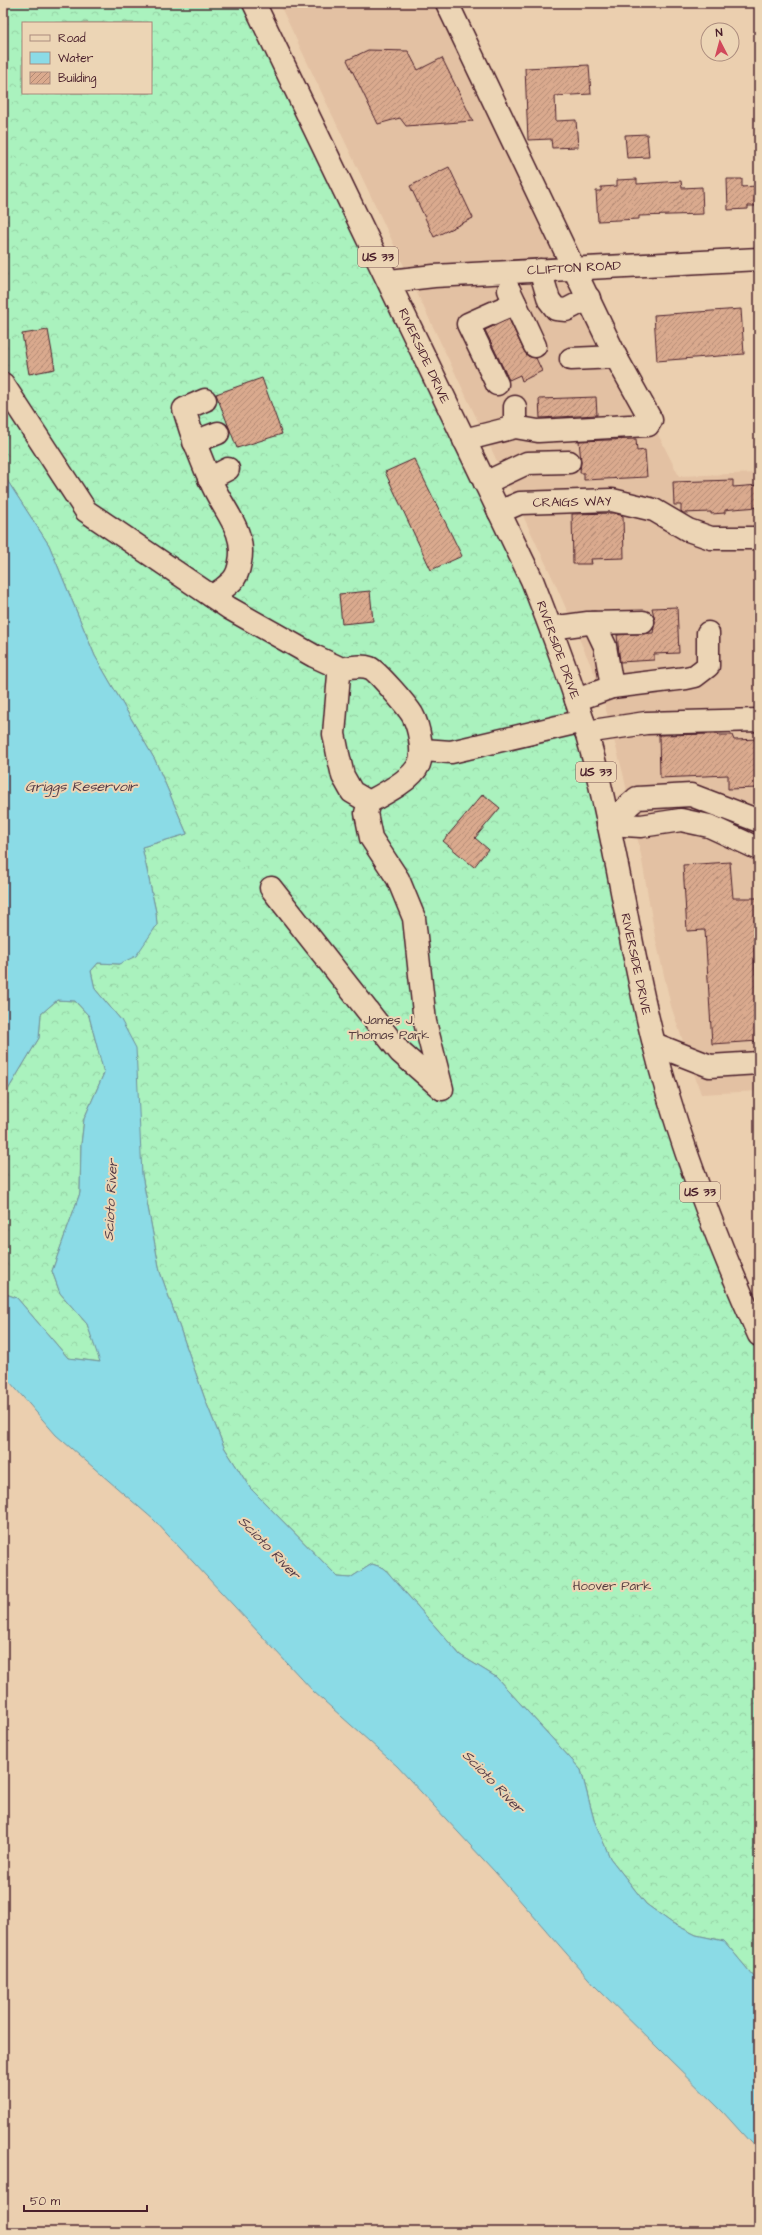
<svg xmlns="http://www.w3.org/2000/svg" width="762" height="2235" viewBox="0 0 762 2235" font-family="'Architects Daughter',sans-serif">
<defs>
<pattern id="forest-crowns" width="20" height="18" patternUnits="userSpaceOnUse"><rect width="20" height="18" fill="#aaf2be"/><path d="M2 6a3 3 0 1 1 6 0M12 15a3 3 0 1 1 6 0" fill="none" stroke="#94cfa3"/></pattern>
<pattern id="building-hatch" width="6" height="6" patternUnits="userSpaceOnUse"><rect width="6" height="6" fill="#daaa8e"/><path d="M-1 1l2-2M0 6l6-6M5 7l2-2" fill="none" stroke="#b38a74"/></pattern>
</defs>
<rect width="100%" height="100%" fill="#ebcfaf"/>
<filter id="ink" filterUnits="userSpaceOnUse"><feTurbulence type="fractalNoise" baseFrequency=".025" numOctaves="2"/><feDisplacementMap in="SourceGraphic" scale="8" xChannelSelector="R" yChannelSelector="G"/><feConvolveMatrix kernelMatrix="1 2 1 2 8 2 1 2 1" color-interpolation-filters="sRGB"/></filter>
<g filter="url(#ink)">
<path fill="#e3c1a3" d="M 279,3 L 447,3 L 574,268 L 679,476 L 759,473 L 759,1091 L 701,1094 L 671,1006 L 655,936 L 641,855 L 623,773 L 599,684 L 554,581 Z"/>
<g fill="url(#forest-crowns)" stroke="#7a8874" fill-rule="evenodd">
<path d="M 3,3 L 254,3 L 551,628 L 654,1044 L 759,1335 L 759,1983 L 724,1941 L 696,1935 L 672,1923 L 646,1904 L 610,1858 L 594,1820 L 581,1770 L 496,1677 L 460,1655 L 384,1568 L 372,1564 L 350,1578 L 338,1577 L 250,1488 L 224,1447 L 206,1402 L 160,1272 L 142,1175 L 121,1020 L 95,989 L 91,971 L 98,963 L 119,964 L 157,926 L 156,912 L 142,847 L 187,834 L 155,760 L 95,656 L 49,545 L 3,474 ZM 23,23 L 151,23 L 151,93 L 23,93 Z"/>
<path d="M 57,1000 L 75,1001 L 89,1016 L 104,1073 L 84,1119 L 81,1145 L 80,1193 L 52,1271 L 60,1293 L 87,1324 L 101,1362 L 68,1358 L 17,1298 L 3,1293 L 3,1098 L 39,1038 L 41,1014 Z"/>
</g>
<path fill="#8bdbe6" stroke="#71909b" d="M 3,474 L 49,545 L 95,656 L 155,760 L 187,834 L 142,847 L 156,912 L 157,925 L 136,956 L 119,964 L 98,963 L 91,971 L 95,989 L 121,1020 L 136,1048 L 142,1175 L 160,1272 L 206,1402 L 224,1447 L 250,1488 L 338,1577 L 350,1578 L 372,1564 L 384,1568 L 460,1655 L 496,1677 L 581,1770 L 594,1820 L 610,1858 L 646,1904 L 672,1923 L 696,1935 L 724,1941 L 759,1983 L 759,2152 L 723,2112 L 595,1986 L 495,1872 L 397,1766 L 314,1692 L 154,1520 L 56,1435 L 3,1374 L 3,1293 L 17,1298 L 68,1358 L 100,1362 L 87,1324 L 60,1293 L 52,1271 L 80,1193 L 81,1145 L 84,1119 L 104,1073 L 89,1016 L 75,1001 L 57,1000 L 41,1014 L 39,1038 L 3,1098 Z"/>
<g fill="url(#building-hatch)" stroke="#4a1f2b">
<path d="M 368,50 L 408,51 L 418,70 L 442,58 L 473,121 L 406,126 L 400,118 L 378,124 L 347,60 Z"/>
<path d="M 589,65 L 591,94 L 555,96 L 556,121 L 576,120 L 578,147 L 552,148 L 551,139 L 528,140 L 525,68 Z"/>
<path d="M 647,134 L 649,157 L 627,158 L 625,135 Z"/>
<path d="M 449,167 L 473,218 L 434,237 L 410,186 Z"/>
<path d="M 637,179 L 637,184 L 681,181 L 682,188 L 702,187 L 703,214 L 639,216 L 639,219 L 598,221 L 596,191 L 601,191 L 601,187 L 617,186 L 617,180 Z"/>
<path d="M 727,179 L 742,179 L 742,187 L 756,186 L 757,206 L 748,206 L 748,209 L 728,210 Z"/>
<path d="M 741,309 L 744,354 L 657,361 L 654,315 Z"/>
<path d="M 509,319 L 524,351 L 528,356 L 536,358 L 542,371 L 522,381 L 520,375 L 509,380 L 485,330 Z"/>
<path d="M 48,330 L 55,369 L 29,374 L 22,334 Z"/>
<path d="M 262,378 L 282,434 L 237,448 L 216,394 Z"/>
<path d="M 596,397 L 597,415 L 540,418 L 539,399 Z"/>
<path d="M 636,439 L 637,451 L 645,450 L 647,477 L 584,480 L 584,473 L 580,473 L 581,461 L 579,441 Z"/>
<path d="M 414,459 L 462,556 L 431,570 L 385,472 Z"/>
<path d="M 733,480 L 733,487 L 759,485 L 759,507 L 733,509 L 725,510 L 725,513 L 711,514 L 711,512 L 683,513 L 681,511 L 681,505 L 674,505 L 673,482 Z"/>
<path d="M 614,513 L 623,516 L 624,558 L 591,559 L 592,564 L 573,564 L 572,514 Z"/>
<path d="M 370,591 L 373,621 L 342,624 L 339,594 Z"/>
<path d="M 677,607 L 679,653 L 654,654 L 654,660 L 620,662 L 617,635 L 653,633 L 655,621 L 652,608 Z"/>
<path d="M 718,734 L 719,735 L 732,735 L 734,740 L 759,739 L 759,788 L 728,789 L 728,775 L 660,778 L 659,735 Z"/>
<path d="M 483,794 L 500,808 L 475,838 L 488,849 L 474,867 L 443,841 Z"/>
<path d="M 730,862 L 733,898 L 759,898 L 759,947 L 754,947 L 759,1041 L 712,1044 L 705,930 L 687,931 L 683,865 Z"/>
</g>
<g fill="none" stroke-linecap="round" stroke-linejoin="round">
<defs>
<g id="minor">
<path d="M 447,3 L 616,357 L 651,420 L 648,425 L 538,431 L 515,427 L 464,440"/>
<path d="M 540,270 L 549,300 L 556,309 L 566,310 L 589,298"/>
<path d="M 390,281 L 434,276 L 759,259"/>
<path d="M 509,290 L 535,346"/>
<path d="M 571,359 L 616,357"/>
<path d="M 3,384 L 86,511 L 229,608 L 314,656 L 342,669"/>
<path d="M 497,384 L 468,324 L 515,303"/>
<path d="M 205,400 L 184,409 C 192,436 201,461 213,486 C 225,512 246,532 240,562 C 239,569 237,576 232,581 C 226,587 219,592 212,596"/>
<path d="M 515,407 L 515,427"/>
<path d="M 194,442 L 218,433"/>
<path d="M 209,479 L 228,469"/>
<path d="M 485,483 L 527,463 L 569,462"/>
<path d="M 499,512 L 520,503 L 612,500 L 654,510 L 688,530 L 711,538 L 759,538"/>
<path d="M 594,623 L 605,646 L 612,687"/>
<path d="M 551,628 L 588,623 L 643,622"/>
<path d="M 576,700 L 612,687 L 686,678 L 695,676 L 708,666 L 708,633"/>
<path d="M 586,732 L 646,723 L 759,720"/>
<path d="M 423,750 L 451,752 L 583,721"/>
<path d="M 608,824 L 637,798 L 691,795 L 759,821"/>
<path d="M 608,824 L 641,826 L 681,820 L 709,826 L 759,849"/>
<path d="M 271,888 L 400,1052 L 442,1089 L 425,1022 L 414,918 L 398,879 L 371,838 L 366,813 L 369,802 C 384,794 412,780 419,764 C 424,752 419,727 413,716 C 409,708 377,671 370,668 C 362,665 350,667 342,669 L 339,675 L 334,734 L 338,754 L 343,776 L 352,792 L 369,802"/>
<path d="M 654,1044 L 710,1066 L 759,1063"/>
</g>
<path id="major" d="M 254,3 L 532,580 C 555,639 578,699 594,760 C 618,854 630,950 654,1044 C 679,1144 717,1241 759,1335"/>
</defs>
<use href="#minor" stroke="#4a1f2b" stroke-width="25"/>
<use href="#major" stroke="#4a1f2b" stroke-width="25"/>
<use href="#minor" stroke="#ecd5b5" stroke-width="22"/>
<use href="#major" stroke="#ecd5b5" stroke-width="22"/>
</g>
</g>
<g text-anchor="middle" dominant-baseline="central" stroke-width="4" stroke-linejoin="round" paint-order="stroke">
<g fill="#ecd5b5" stroke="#7b5654" stroke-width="1">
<rect x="358" y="247" width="40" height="20" rx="3"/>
<rect x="576" y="762" width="40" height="20" rx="3"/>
<rect x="680" y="1182" width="40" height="20" rx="3"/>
</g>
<g font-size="12" font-weight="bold" fill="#4a1f2b">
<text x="378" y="257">US 33</text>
<text x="596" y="772">US 33</text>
<text x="700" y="1192">US 33</text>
</g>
<g font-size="13" fill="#4a1f2b" stroke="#ecd5b5">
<text transform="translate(574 268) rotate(-3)">CLIFTON ROAD</text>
<text transform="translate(424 356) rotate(65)">RIVERSIDE DRIVE</text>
<text transform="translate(572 502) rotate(-1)">CRAIGS WAY</text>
<text transform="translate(558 650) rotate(70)">RIVERSIDE DRIVE</text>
<text transform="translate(636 964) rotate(78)">RIVERSIDE DRIVE</text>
</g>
<g font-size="13" fill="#583f41" stroke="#ecd5b5">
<text x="389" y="1020">James J.<tspan x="389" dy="15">Thomas Park</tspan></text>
<text x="612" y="1586">Hoover Park</text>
</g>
<g font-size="14" font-style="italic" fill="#543b47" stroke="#ecd5b5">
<text x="81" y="787">Griggs Reservoir</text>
<text transform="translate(111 1200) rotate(-87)">Scioto River</text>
<text transform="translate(269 1548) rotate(46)">Scioto River</text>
<text transform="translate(493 1782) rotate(46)">Scioto River</text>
</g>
</g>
<rect width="762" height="2235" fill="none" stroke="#ecd5b5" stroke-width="16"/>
<rect x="8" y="8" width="746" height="2219" fill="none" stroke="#4a1f2b" stroke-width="1.5" filter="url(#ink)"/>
<rect x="22" y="22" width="130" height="72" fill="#ecd5b5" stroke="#ab8c7e"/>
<rect x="30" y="35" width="20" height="6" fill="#ecd5b5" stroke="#ab8c7e"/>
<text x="58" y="42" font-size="12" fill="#4a1f2b">Road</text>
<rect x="30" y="52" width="20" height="12" fill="#8bdbe6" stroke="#ab8c7e"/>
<text x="58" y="62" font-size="12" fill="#4a1f2b">Water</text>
<rect x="30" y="72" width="20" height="12" fill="url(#building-hatch)" stroke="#ab8c7e"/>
<text x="58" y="82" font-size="12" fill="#4a1f2b">Building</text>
<g transform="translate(720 42) rotate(354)"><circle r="19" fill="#ecd5b5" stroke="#ab8c7e"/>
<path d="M0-3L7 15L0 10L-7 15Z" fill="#d1495b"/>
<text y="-6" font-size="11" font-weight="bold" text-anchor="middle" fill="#4a1f2b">N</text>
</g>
<path d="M24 2205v6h123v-6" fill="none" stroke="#4a1f2b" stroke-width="2"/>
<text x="30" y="2205" font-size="12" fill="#4a1f2b" stroke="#ecd5b5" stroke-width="3" paint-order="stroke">50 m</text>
</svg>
